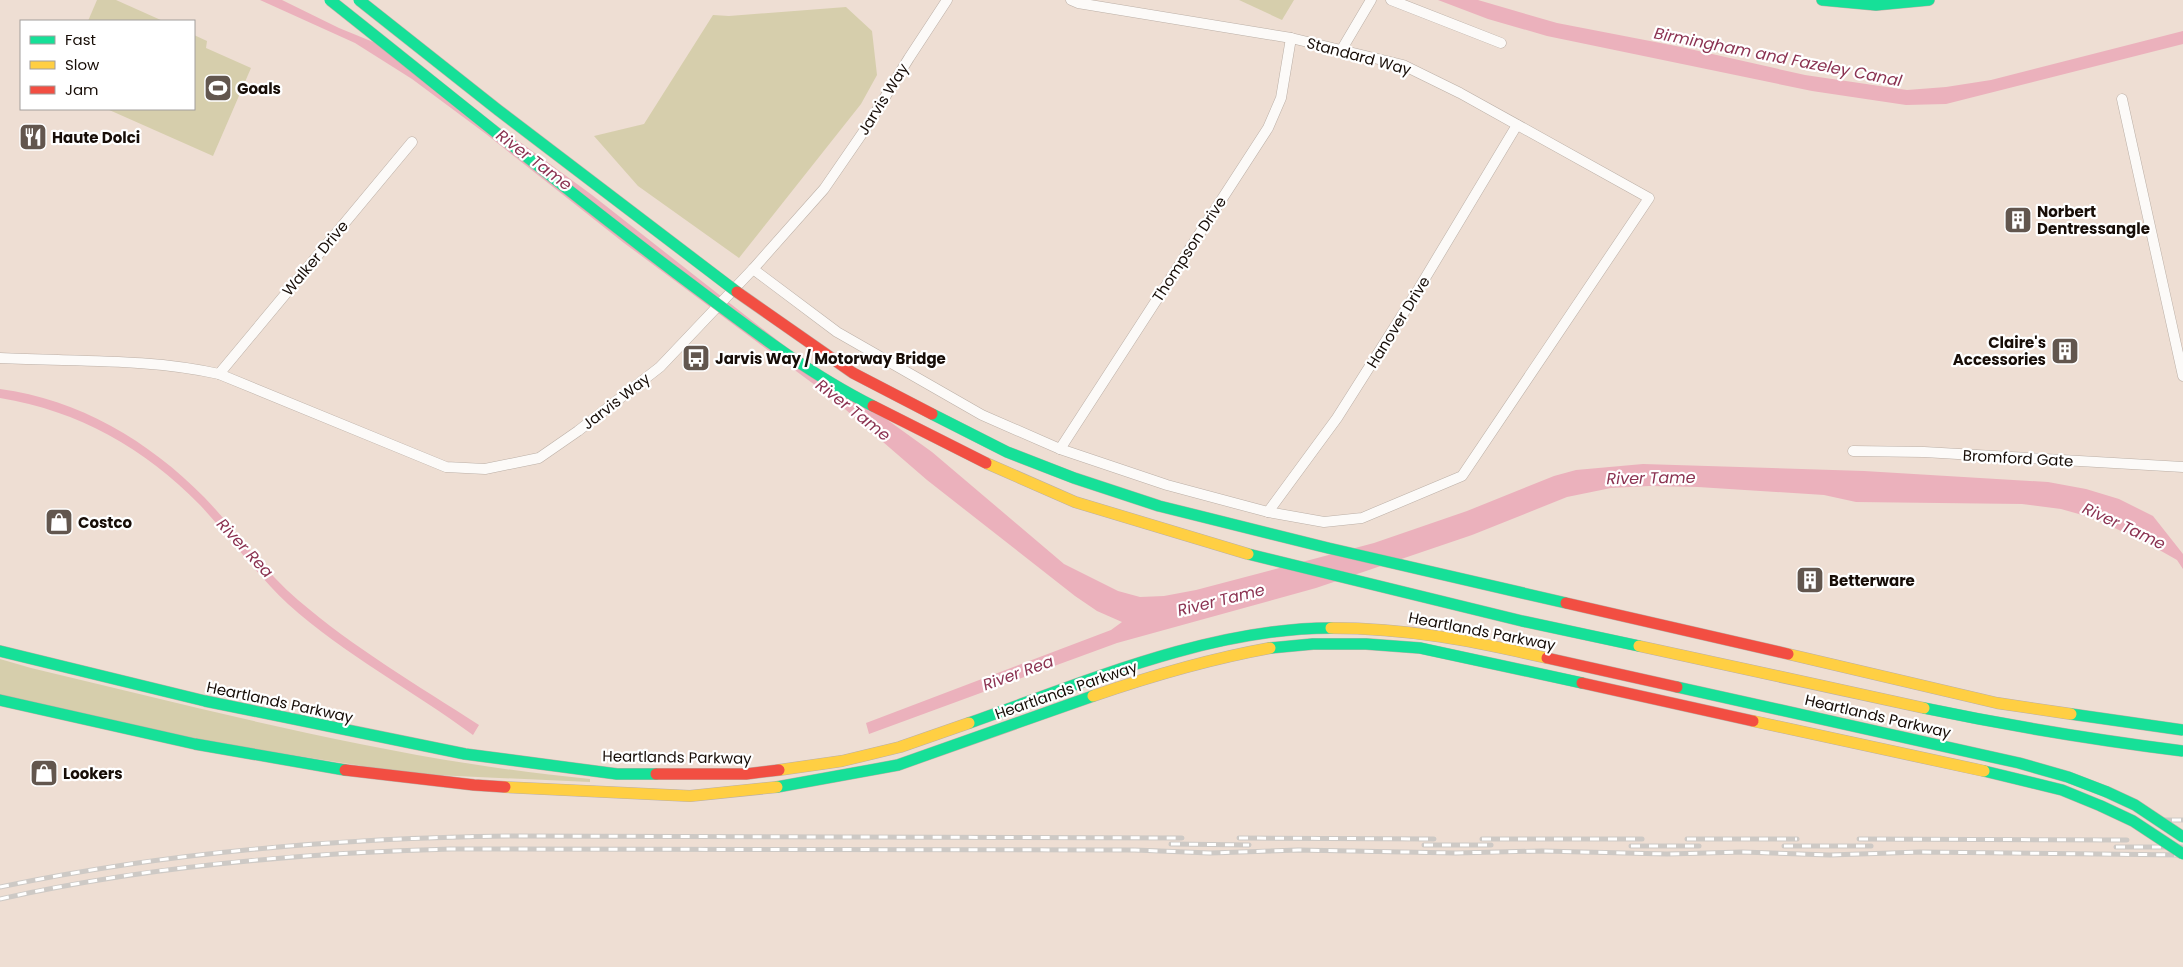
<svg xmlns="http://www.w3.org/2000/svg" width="2183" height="967" viewBox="0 0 2183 967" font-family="Poppins,sans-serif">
<rect width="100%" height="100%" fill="#eeded3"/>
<g fill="#d6ceac">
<path d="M 97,0 L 116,0 L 163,21 L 88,21 Z"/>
<path d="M 1239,0 L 1294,0 L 1282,20 Z"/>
<path d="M 846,7 L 872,31 L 877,75 L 861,104 L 739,258 L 638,186 L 594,136 L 644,124 L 713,15 L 729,16 Z"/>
<path d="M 194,35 L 207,41 L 206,48 L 251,68 L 213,156 L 107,109 L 194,109 Z"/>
<path d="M 0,659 L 31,668 C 216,712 400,761 590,779 L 590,782 L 413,774 L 197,740 L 0,695 Z"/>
</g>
<g fill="#ebb1bc">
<path d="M 260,0 L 282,0 L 339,28 L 383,46 L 524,145 L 592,195 L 782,344 L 932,452 L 1064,564 L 1118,591 L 1140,597 L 1164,596 L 1196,590 L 1374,543 L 1467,511 L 1554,476 L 1576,470 L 1643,464 L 1864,471 L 2048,482 L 2086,489 L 2119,499 L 2153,516 L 2183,554 L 2183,569 L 2177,560 L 2147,543 L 2093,518 L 2061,509 L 2022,504 L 1856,502 L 1824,495 L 1698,487 L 1649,486 L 1611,488 L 1567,497 L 1472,535 L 1316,588 L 1117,643 L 869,734 L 866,723 L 1111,630 L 1122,622 L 1097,611 L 1075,596 L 927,480 L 831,397 L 624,243 L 486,134 L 412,79 L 355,43 Z"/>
<path d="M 1438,0 L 1478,0 L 1557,23 L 1681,47 L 1805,75 L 1907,90 L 1946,87 L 1991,80 L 2183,31 L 2183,44 L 1946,104 L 1906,105 L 1812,91 L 1547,36 L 1488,19 Z"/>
<path d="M 0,389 C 78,399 149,441 204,497 C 236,530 263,570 298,600 C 354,648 417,685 479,725 L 473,735 C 412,690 345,655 288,604 C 256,574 230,537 200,505 C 144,448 79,411 0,398 Z"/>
</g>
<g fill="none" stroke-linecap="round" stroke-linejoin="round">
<defs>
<g id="street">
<path d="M 1391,0 L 1501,43"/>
<path d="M 1342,49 L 1371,0"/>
<path d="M 2122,99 L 2183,376"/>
<path d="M 753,269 L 837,332 L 982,415 L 1060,449 L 1167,485 L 1268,512 L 1324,522 L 1362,518 L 1462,476 L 1649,198 L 1460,93 L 1403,65 L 1291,38 L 1078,3 L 1071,0"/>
<path d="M 0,358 C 73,362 148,358 219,374 L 446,467 L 485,469 L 539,458 L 578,431 L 660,367 L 753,269 L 824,189 L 866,128 L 909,58 L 947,0"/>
<path d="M 219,374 L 412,142"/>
<path d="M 1060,449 L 1268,128 L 1281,98 L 1291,38"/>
<path d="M 1853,451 L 1924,452 L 2183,467"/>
<path d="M 1268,512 L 1337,418 L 1415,295 L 1517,125"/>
</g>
<g id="fast">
<path d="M 1822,0 L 1876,5 L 1929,0"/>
<path d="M 1270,648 L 1313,644 L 1366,644 L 1420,648 L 1582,683"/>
<path d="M 0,651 L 205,701 L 465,754 L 617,774 L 656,774"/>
<path d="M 1677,687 L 2019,763 L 2068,777 L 2107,792"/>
<path d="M 0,700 L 195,744 L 345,770"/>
<path d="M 969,723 C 1083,683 1209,628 1331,628"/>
<path d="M 1984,771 L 2062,790 L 2101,806"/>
<path d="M 777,787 L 898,765 L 1093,696"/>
</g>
<g id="slow">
<path d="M 1331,628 C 1408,628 1473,641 1547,658"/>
<path d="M 1093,696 C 1151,676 1209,659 1270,648"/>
<path d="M 1753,721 L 1984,771"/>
<path d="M 779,770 L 842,761 L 900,747 L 969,723"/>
<path d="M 505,787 L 690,796 L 777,787"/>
</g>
<g id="jam">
<path d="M 1547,658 L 1677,687"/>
<path d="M 1582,683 L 1753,721"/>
<path d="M 345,770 L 474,785 L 505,787"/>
<path d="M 656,774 L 746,774 L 779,770"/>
</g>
</defs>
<use href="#street" stroke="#bbafa6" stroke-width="11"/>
<use href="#fast" stroke="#bbafa6" stroke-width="12"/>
<use href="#slow" stroke="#bbafa6" stroke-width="12"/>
<use href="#jam" stroke="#bbafa6" stroke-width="12"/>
<use href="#street" stroke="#fcfaf8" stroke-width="10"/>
<use href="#fast" stroke="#16e098" stroke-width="11"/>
<use href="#slow" stroke="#ffcf43" stroke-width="11"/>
<use href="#jam" stroke="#f24e42" stroke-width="11"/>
<defs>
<g id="rail">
<path d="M 2154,820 L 2183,820"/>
<path d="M 1239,838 L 1434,839"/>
<path d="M 1482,839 L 1642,839"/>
<path d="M 1687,839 L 1797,839"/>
<path d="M 1859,839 L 2127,840"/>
<path d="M 1171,844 L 1249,845"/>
<path d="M 1424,845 L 1491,845"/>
<path d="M 1631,846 L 1699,846"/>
<path d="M 1784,846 L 1871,846"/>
<path d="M 2116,847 L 2183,847"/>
<path d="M 0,887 C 168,852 339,838 510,836 L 1182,838"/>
<path d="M 0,899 C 148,866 300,853 451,849 L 1135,850 L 1210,853 L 1298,850 L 1456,853 L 1542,851 L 1667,854 L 1742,852 L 1830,855 L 1920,852 L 2183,855"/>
</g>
</defs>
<use href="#rail" stroke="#cdc9c5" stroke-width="5"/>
<use href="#rail" stroke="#fff" stroke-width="3" stroke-dasharray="9" stroke-linecap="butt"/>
<defs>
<g id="fast-bridge">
<path d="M 330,0 C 445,91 559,185 676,273 C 739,320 803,371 873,406"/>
<path d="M 359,0 L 498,110 L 737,292"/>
<path d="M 932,414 L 1007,452 L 1074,478 L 1159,506 L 1328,548 L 1566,603"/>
<path d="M 1248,554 L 1522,621 L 1639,646"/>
<path d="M 1924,708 C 2010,726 2096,740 2183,751"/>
<path d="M 2071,714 L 2183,730"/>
<path d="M 2107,792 L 2135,805 L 2183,837"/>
<path d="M 2101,806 L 2133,821 L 2183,854"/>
</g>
<g id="slow-bridge">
<path d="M 986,463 L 1075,502 L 1248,554"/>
<path d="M 1639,646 L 1924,708"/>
<path d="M 1788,654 L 1997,703 L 2071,714"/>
</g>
<g id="jam-bridge">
<path d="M 737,292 L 853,373 L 932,414"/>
<path d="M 873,406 L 986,463"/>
<path d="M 1566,603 L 1788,654"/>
</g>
</defs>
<use href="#fast-bridge" stroke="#bbafa6" stroke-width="12" stroke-linecap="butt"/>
<use href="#slow-bridge" stroke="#bbafa6" stroke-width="12" stroke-linecap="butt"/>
<use href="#jam-bridge" stroke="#bbafa6" stroke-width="12" stroke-linecap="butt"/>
<use href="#fast-bridge" stroke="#16e098" stroke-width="11"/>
<use href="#slow-bridge" stroke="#ffcf43" stroke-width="11"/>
<use href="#jam-bridge" stroke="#f24e42" stroke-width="11"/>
</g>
<defs>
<symbol id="stadium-square" viewBox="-11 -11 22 22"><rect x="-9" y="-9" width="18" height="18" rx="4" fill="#62564e" stroke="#fff"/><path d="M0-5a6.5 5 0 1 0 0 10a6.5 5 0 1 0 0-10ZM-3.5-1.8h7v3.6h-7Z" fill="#fff"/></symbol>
<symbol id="restaurant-square" viewBox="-11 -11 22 22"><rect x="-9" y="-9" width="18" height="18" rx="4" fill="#62564e" stroke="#fff"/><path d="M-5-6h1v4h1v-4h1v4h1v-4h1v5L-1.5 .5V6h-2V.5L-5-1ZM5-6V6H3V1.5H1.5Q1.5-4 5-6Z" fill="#fff"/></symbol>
<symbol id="building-square" viewBox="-11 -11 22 22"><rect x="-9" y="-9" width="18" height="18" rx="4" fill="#62564e" stroke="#fff"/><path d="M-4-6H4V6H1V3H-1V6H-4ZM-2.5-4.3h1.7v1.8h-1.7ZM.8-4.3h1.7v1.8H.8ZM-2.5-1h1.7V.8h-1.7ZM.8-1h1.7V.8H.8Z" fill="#fff"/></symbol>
<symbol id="bus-square" viewBox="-11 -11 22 22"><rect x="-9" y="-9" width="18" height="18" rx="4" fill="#62564e" stroke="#fff"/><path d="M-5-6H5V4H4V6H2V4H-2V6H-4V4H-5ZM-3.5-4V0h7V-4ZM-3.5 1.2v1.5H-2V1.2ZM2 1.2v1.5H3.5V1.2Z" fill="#fff"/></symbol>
<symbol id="shop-square" viewBox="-11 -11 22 22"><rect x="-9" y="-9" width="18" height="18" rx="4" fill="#62564e" stroke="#fff"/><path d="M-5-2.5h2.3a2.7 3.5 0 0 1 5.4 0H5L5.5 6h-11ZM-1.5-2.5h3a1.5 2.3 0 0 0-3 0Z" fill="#fff"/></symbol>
</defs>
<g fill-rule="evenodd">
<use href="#stadium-square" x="202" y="72" width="32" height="32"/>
<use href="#restaurant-square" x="17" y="121" width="32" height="32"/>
<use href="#building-square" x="2002" y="204" width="32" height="32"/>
<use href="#building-square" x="2049" y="335" width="32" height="32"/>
<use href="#bus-square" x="680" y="342" width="32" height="32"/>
<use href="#shop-square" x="43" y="506" width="32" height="32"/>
<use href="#building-square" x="1794" y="564" width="32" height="32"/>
<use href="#shop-square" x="28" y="757" width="32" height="32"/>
</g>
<g text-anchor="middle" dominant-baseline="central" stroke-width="4.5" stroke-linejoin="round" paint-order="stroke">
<g font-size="15" fill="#170d07" stroke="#fff">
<text transform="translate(1359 56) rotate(15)">Standard Way</text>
<text transform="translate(883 99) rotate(-58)">Jarvis Way</text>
<text transform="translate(1189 249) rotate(-57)">Thompson Drive</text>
<text transform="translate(315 258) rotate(-50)">Walker Drive</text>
<text transform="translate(1398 322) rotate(-58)">Hanover Drive</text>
<text transform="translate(616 401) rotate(-38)">Jarvis Way</text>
<text transform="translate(2018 458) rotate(3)">Bromford Gate</text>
<text transform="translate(1482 631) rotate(11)">Heartlands Parkway</text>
<text transform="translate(1066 690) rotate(-19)">Heartlands Parkway</text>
<text transform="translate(280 702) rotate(12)">Heartlands Parkway</text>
<text transform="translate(1878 716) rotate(13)">Heartlands Parkway</text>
<text transform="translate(677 757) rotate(1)">Heartlands Parkway</text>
</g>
<g font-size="15" font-weight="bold" fill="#170d07" stroke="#fff" text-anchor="start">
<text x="237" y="88">Goals</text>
<text x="52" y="137">Haute Dolci</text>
<text x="2037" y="211">Norbert<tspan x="2037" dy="17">Dentressangle</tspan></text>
<text x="2046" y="342" text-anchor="end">Claire's<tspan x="2046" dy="17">Accessories</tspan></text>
<text x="715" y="358">Jarvis Way / Motorway Bridge</text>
<text x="78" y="522">Costco</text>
<text x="1829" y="580">Betterware</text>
<text x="63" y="773">Lookers</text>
</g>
<g font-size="16" font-style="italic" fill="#8b3251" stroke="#fff">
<text transform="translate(1778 57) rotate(11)">Birmingham and Fazeley Canal</text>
<text transform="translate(534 160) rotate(37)">River Tame</text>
<text transform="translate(853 410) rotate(38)">River Tame</text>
<text transform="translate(1651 478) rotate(-1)">River Tame</text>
<text transform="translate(2124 526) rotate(25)">River Tame</text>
<text transform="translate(245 548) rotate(47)">River Rea</text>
<text transform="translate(1221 600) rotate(-14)">River Tame</text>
<text transform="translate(1018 673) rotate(-20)">River Rea</text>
</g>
</g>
<rect x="20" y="20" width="175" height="90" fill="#ffffff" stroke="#a29e9c"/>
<rect x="30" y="36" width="25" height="8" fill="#16e098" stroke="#a29e9c"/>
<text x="65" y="45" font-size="15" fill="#170d07">Fast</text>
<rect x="30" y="61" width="25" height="8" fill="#ffcf43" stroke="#a29e9c"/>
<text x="65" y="70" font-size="15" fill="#170d07">Slow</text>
<rect x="30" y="86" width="25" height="8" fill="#f24e42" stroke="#a29e9c"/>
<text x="65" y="95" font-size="15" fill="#170d07">Jam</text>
</svg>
